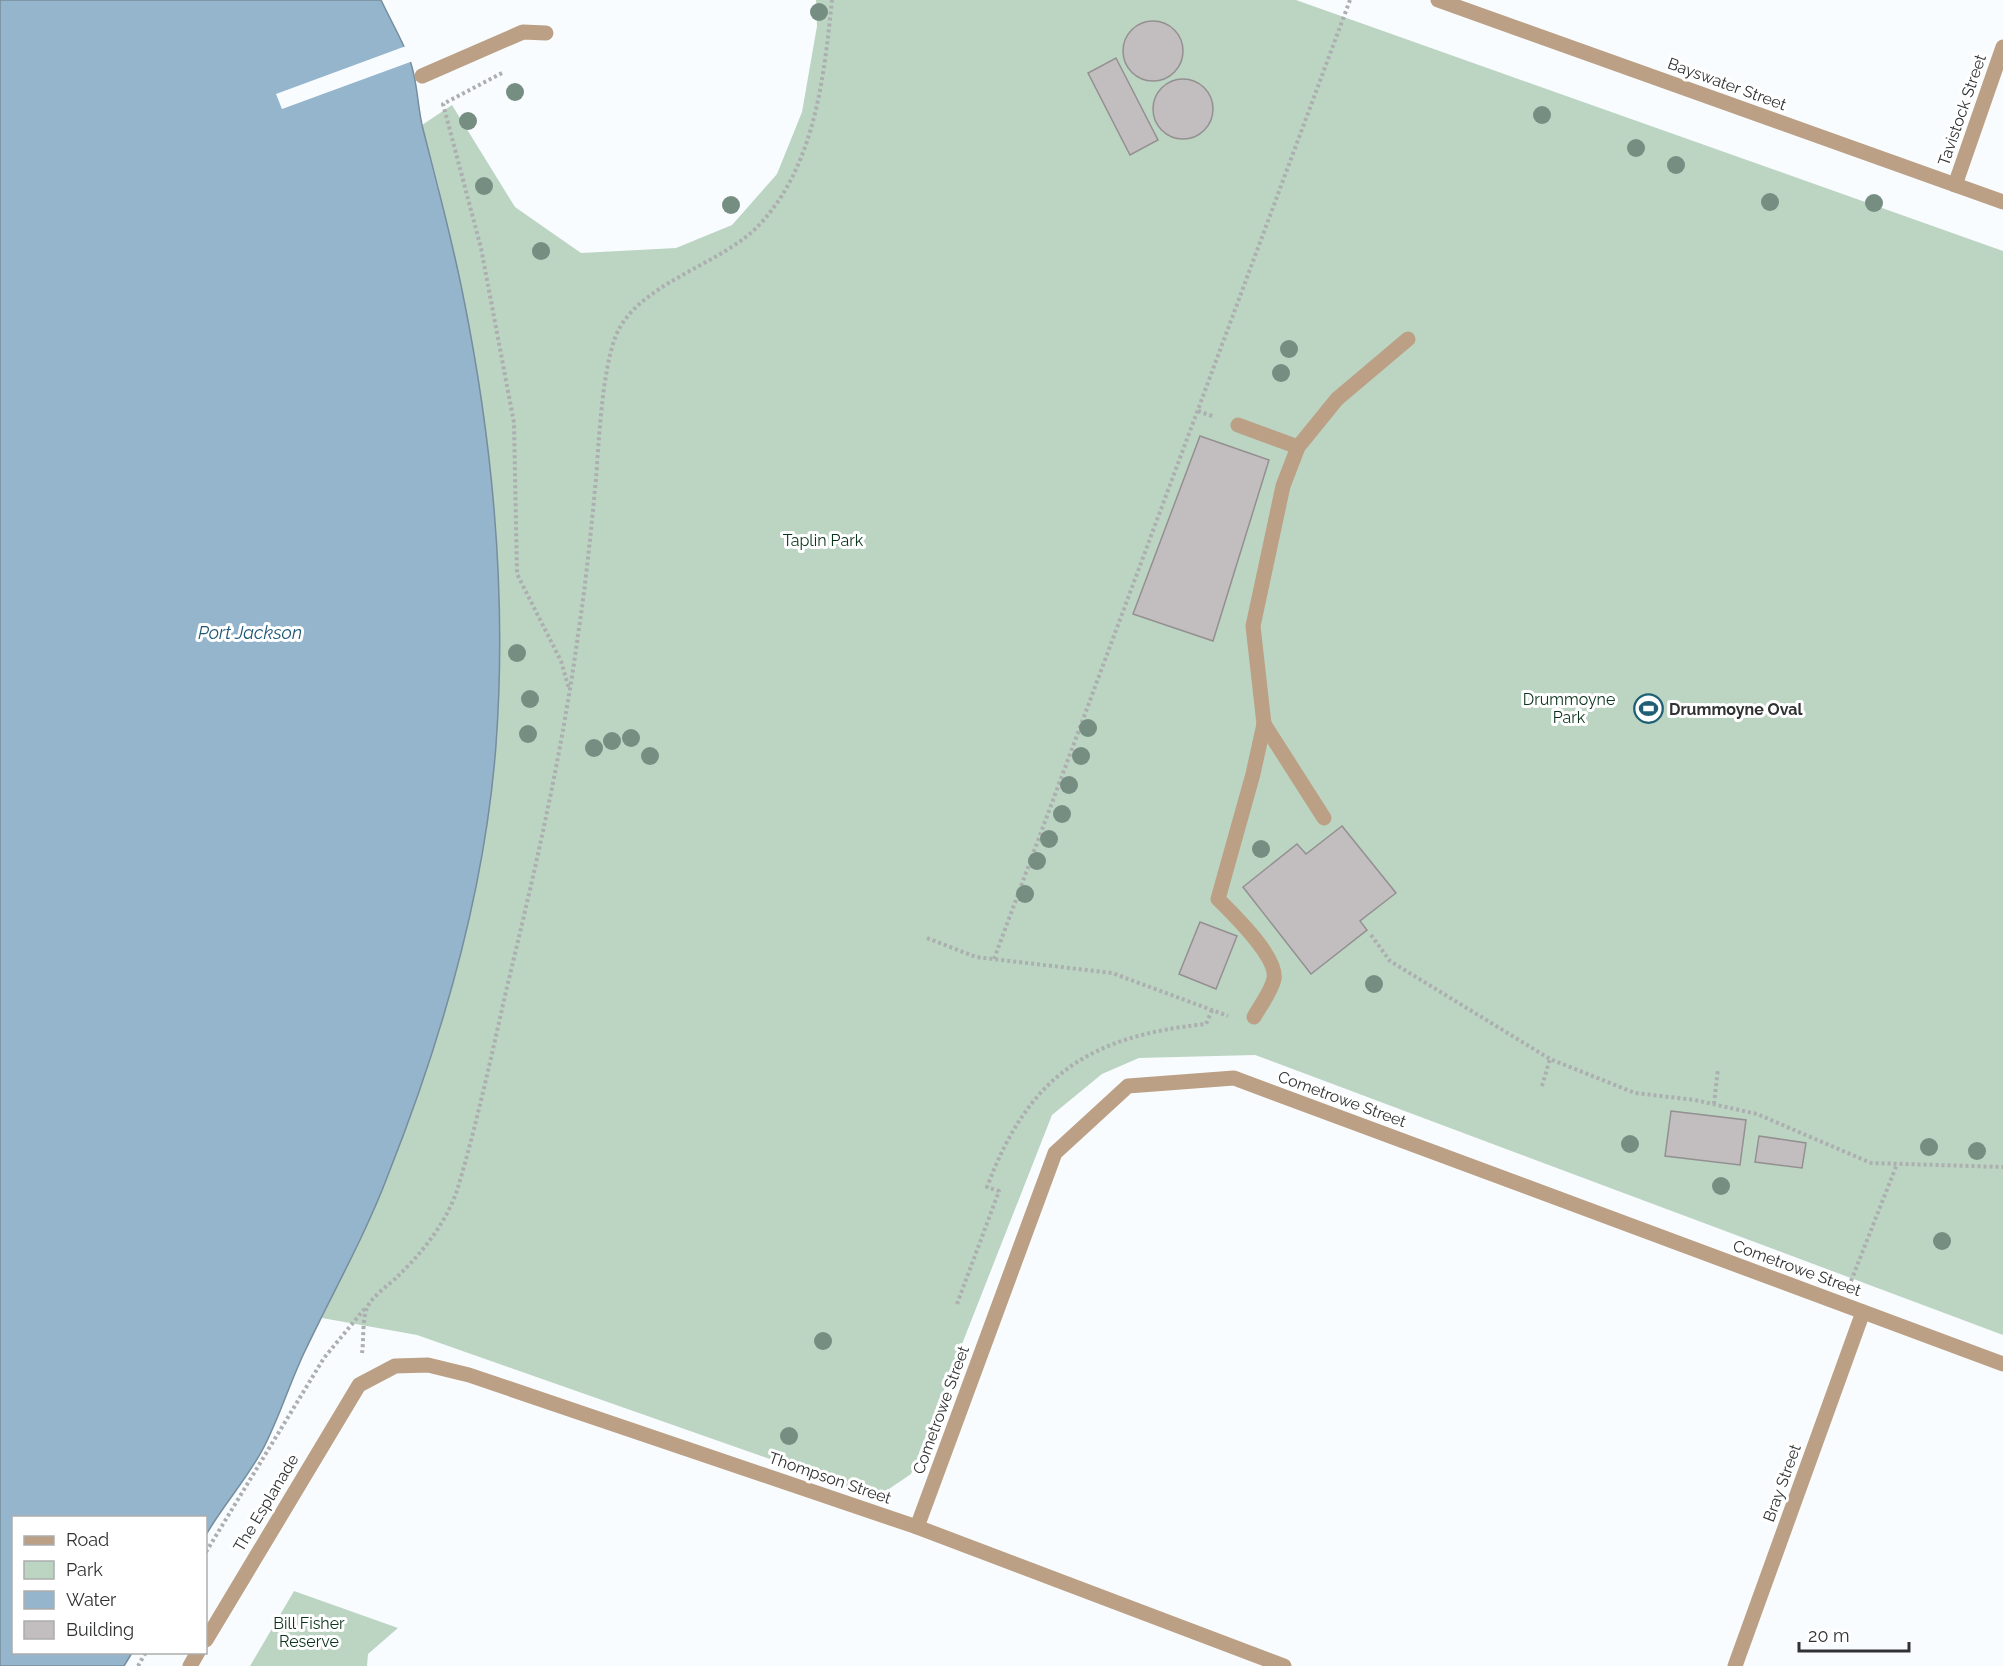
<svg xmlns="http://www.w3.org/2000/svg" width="2003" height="1666" viewBox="0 0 2003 1666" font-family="Raleway,sans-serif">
<rect width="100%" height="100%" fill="#f9fcff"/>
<g fill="#bcd5c3">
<path d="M 816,0 L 1296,0 L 2003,251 L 2003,1335 L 1255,1055 L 1139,1058 L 1102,1074 L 1052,1115 L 911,1474 L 889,1489 L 872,1495 L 417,1335 L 322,1318 L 387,1178 L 441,1021 L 475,886 L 496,748 L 439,188 L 422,125 L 452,105 L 515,207 L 581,253 L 676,248 L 732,225 L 777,174 L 802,112 L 817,26 Z"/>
<path d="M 294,1591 L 398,1628 L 368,1654 L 367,1666 L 250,1666 Z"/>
</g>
<path fill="#94b5cb" stroke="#768d9d" stroke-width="1.5" d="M 0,0 L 381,0 C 390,19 401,38 409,58 C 418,80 417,106 423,129 C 437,184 452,239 463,295 C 493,443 507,594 496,745 C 485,891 442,1039 388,1175 C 365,1236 333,1292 305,1351 C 290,1382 280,1416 264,1447 C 248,1478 223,1505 206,1535 L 206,1518 L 14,1518 L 14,1652 L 132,1653 L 124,1666 L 0,1666 Z"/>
<path fill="#f9fcff" d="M 406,46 L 413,61 L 282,109 L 276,94 Z"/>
<g fill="#c2bebf" stroke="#949091" stroke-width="1.5">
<circle cx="1153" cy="51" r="30"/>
<path d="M 1116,58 L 1158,140 L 1130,155 L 1088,73 Z"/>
<circle cx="1183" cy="109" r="30"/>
<path d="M 1200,436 L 1269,460 L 1213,641 L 1133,614 Z"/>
<path d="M 1342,826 L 1396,893 L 1360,921 L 1367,930 L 1311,974 L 1243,887 L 1297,844 L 1306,854 Z"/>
<path d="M 1200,922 L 1237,936 L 1216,989 L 1179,974 Z"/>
<path d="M 1671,1111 L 1746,1120 L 1740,1165 L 1665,1156 Z"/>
<path d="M 1759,1136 L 1806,1143 L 1802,1168 L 1755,1162 Z"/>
</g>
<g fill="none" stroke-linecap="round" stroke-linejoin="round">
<g stroke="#acaeb0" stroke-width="4" stroke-dasharray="3 3" stroke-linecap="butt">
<path d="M 502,73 L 443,104 L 481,248 L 514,423 L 517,574 L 561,661 L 569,689"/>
<path d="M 1198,411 L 1215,417"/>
<path d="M 1371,935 L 1390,961 L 1550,1059 L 1635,1093 L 1695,1100 L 1757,1114 L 1871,1163 L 2003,1167"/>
<path d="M 927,938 L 976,957 L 1112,973 L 1228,1016"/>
<path d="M 994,959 L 1350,0"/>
<path d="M 1542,1086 L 1550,1059"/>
<path d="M 1714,1104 L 1718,1069"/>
<path d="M 1851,1281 L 1897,1164"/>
<path d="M 957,1304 L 999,1191 L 987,1187 C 1029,1075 1089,1036 1206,1024 L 1212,1010"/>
<path d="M 362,1353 C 364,1340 362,1320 367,1308 C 371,1297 389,1285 398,1276 C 424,1251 449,1219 459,1184 C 478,1119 492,1053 507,987 C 535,871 562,754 578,635 C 586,583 591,531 596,479 C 599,439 602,374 615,338 C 635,283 723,265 760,224 C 815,165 824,77 832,0"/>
<path d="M 206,1552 L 324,1358 L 366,1307"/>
<path d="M 138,1666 L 146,1652"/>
</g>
<g stroke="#bba085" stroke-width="15">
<path d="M 1438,0 L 2003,202"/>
<path d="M 422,76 L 523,32 L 546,33"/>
<path d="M 1955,185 L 2003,47"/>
<path d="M 1238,425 L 1298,447"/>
<path d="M 1264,724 L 1324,818"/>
<path d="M 1254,1017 C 1260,1006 1271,992 1274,979 C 1278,957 1233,914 1218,899 L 1253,774 L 1264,724 L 1253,626 L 1283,486 L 1298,447 L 1337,399 L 1408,339"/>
<path d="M 917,1527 L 1055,1153 L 1128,1086 L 1234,1078 L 2003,1364"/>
<path d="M 206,1640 L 359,1385 L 395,1366 L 428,1365 L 469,1375 L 917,1527 L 1284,1666"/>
<path d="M 190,1666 L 198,1652"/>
<path d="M 1735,1666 L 1863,1312"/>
</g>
</g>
<g fill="#768e82">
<circle cx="819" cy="12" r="9"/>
<circle cx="515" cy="92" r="9"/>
<circle cx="1542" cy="115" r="9"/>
<circle cx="468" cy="121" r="9"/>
<circle cx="1636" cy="148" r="9"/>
<circle cx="1676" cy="165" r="9"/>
<circle cx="484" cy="186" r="9"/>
<circle cx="1770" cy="202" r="9"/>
<circle cx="1874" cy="203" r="9"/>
<circle cx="731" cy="205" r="9"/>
<circle cx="541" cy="251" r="9"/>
<circle cx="1289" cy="349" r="9"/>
<circle cx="1281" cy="373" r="9"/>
<circle cx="517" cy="653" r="9"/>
<circle cx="530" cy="699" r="9"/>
<circle cx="1088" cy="728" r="9"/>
<circle cx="528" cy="734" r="9"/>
<circle cx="631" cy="738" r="9"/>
<circle cx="612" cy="741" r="9"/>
<circle cx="594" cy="748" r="9"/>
<circle cx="650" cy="756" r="9"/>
<circle cx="1081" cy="756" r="9"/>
<circle cx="1069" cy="785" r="9"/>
<circle cx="1062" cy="814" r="9"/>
<circle cx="1049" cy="839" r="9"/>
<circle cx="1261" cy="849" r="9"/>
<circle cx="1037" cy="861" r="9"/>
<circle cx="1025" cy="894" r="9"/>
<circle cx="1374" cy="984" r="9"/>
<circle cx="1630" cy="1144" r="9"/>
<circle cx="1929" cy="1147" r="9"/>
<circle cx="1977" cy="1151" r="9"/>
<circle cx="1721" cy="1186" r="9"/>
<circle cx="1942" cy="1241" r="9"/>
<circle cx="823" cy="1341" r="9"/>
<circle cx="789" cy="1436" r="9"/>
</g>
<defs>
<symbol id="stadium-ring" viewBox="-11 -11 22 22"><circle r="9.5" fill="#fff" stroke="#1e5f74" stroke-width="1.5"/><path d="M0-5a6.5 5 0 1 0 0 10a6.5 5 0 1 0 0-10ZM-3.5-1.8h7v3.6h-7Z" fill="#1e5f74"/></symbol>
</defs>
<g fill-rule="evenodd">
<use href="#stadium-ring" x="1632" y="692" width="33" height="33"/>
</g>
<g text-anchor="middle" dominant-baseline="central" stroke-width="6" stroke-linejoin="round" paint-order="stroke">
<g font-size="16" fill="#303132" stroke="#fff">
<text transform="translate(1727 84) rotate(20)">Bayswater Street</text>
<text transform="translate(1962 110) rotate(-71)">Tavistock Street</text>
<text transform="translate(1342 1099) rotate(20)">Cometrowe Street</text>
<text transform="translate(1797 1268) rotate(20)">Cometrowe Street</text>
<text transform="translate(941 1410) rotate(-70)">Cometrowe Street</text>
<text transform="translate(830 1478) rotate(19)">Thompson Street</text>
<text transform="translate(1782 1483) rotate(-70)">Bray Street</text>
<text transform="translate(266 1503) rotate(-59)">The Esplanade</text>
</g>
<g font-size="16" fill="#0b341c" stroke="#fff">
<text x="823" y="540">Taplin Park</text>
<text x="1569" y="699">Drummoyne<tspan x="1569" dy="18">Park</tspan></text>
<text x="309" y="1623">Bill Fisher<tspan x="309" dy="18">Reserve</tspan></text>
</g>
<g font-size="16" font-weight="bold" fill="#303132" stroke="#fff" text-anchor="start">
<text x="1669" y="709">Drummoyne Oval</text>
</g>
<g font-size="18" font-style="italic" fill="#1e5777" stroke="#fff">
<text x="250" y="632">Port Jackson</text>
</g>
</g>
<rect x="12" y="1516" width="195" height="138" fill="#ffffff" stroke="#acadad" stroke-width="1.5"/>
<rect x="24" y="1536" width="30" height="9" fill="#bba085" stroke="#acadad" stroke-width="1.5"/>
<text x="66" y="1546" font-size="18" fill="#303132">Road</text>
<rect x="24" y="1561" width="30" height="18" fill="#bcd5c3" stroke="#acadad" stroke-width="1.5"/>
<text x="66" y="1576" font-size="18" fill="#303132">Park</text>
<rect x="24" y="1591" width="30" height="18" fill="#94b5cb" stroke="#acadad" stroke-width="1.5"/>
<text x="66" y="1606" font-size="18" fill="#303132">Water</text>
<rect x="24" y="1621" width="30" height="18" fill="#c2bebf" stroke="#acadad" stroke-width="1.5"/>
<text x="66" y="1636" font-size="18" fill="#303132">Building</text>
<path d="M1799 1642v9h110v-9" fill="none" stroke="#303132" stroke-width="3"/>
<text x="1808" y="1642" font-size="18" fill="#303132" stroke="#ffffff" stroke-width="4.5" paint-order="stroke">20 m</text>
</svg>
